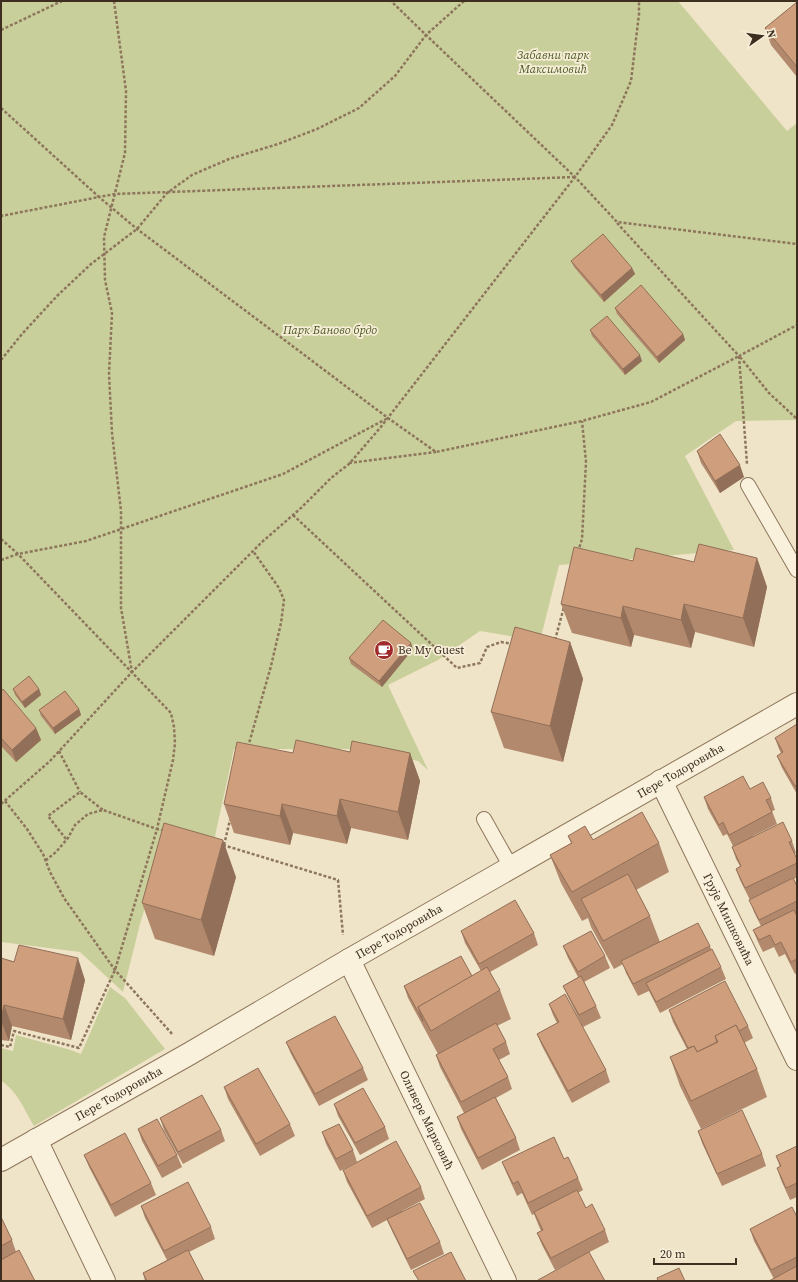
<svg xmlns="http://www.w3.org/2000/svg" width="798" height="1282" viewBox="0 0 798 1282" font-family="'Source Serif 4',serif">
<rect width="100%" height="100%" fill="#f0e4c8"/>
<g fill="#c9cf9b">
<path d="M 1,1 L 678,1 L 787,131 L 797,123 L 797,420 L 736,421 L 685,456 L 734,550 L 559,565 L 540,641 L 480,631 L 438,660 L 388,685 L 428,770 L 418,761 L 361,749 L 234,749 L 212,850 L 165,841 L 140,924 L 123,992 L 80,952 L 1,942 Z"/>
<path d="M 110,987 L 125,998 L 165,1049 L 34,1126 C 25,1111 17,1090 1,1081 L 1,1048 L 13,1051 L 16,1035 L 71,1050 L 81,1054 Z"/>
</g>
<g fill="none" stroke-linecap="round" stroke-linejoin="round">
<defs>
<g id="service">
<path d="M 748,485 L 797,570"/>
<path d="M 484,819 L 511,867"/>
</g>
<g id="minor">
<path id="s1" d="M 661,781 L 797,1059"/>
<path id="s2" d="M 349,960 L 505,1281"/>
<path d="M 36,1140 L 104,1281"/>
<path id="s3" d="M 1,1160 L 189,1054 L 349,960 L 797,704"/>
</g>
</defs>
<use href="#service" stroke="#8d765c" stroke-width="16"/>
<use href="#minor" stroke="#8d765c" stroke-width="24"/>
<g stroke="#8d765c" stroke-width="2.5" stroke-dasharray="3 2" stroke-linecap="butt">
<path d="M 114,1 L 126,91 L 125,153 L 104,237 L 105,280 L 112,313 L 109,374 L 112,433 L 121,511 L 121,608 L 132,672"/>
<path d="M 464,1 L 426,35 L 575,177 L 617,222 L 797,244"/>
<path d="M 1,30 L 62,1"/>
<path d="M 1,108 L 99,197 L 1,216"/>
<path d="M 575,177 L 115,194 L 99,197 L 137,229 L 388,418 L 436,452 L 582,421 L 651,402 L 739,356"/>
<path d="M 617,223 L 739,356 L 797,325"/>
<path d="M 739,356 L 747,464"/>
<path d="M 740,357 L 769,393 L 797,419"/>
<path d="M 1,360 L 22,334 L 57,296 L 91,264 L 137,229 L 167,193 L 192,175 L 229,159 L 278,144 L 317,129 L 359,108 L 395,76 L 426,35 L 391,1"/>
<path d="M 349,463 L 436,452"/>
<path d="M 293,515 L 457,668 L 480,663 L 487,647 L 501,642 L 513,644"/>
<path d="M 1,539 L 18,554 L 171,713 L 174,727 L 175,743 L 173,760 L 157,829 L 103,810 L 88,814 L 75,825 L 68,838 L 56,852 L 45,861"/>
<path d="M 578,552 L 582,539 L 586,462 L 582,421"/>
<path d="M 1,560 L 18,554 L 86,541 L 283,474 L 386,419"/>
<path d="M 555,640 L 564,607"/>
<path d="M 248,747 L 271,666 L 281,623 L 284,600 L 279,588 L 253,551"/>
<path d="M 59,751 L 80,792"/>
<path d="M 5,801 L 27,829 L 43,854 L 50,872 L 64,898 L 115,970 L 173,1035"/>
<path d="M 1,804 L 50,761 L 132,672 L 262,542 L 301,508 L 331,478 L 349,464 L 380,428 L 575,177 L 612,125 L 631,81 L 639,14 L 639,1"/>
<path d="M 66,839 L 48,816 L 80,792 L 103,810"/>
<path d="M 223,845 L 338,880 L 343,935"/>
<path d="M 224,845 L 230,820"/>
<path d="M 1,1045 L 10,1047 L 14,1031 L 79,1048 L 115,970 L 157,829 L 166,831"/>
</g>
<use href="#service" stroke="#faf1dc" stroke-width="14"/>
<use href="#minor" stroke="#faf1dc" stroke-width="22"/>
</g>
<g fill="#b2896c">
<path d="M 797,2 L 797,77 L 771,45 L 765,28 Z"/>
<path d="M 571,261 L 632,268 L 635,274 L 604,302 L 574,267 Z"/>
<path d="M 615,308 L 683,334 L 685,340 L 659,363 L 617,314 Z"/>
<path d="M 590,330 L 642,361 L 625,375 L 592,336 Z"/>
<path d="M 697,451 L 744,477 L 720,493 L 701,463 Z"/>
<path d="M 757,558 L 767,587 L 754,647 L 695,632 L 691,648 L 634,635 L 631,647 L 572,633 L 561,604 L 633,561 L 694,562 Z"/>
<path d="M 570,642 L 583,679 L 563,762 L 504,748 L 491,712 Z"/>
<path d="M 413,649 L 382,687 L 351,664 L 349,658 Z"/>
<path d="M 13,689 L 39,689 L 41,695 L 25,708 L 15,695 Z"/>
<path d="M 1,692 L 36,728 L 41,740 L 16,762 L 1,746 Z"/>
<path d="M 79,709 L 81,715 L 55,734 L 41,716 L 39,710 Z"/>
<path d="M 797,724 L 797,794 L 782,768 L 777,756 L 781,753 L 779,749 L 775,738 Z"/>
<path d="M 350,752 L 410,753 L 420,781 L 408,840 L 351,828 L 347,844 L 293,833 L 290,845 L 234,833 L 224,804 L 293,753 Z"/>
<path d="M 750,789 L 771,798 L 775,810 L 772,811 L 777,824 L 753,836 L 792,841 L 796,853 L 794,854 L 797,859 L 797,877 L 794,879 L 797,886 L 797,973 L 795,974 L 785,954 L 779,957 L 774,947 L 763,952 L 758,942 L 753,930 L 761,926 L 754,912 L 750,900 L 740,880 L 736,869 L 740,866 L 736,859 L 732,847 L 733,846 L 727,834 L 723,836 L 708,809 L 704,797 Z"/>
<path d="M 568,836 L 593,840 L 659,843 L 669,872 L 636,890 L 650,916 L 660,942 L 710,946 L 711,949 L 721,967 L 726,979 L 660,1013 L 649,991 L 638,996 L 626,973 L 623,964 L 614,969 L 591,927 L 588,918 L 582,921 L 561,883 L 550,855 L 571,843 Z"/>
<path d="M 236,877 L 214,956 L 155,939 L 142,903 Z"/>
<path d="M 461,931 L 534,933 L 538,945 L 490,972 L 500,990 L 511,1019 L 497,1026 L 506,1042 L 510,1054 L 499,1060 L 508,1077 L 512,1089 L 496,1098 L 516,1138 L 520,1150 L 482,1170 L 461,1129 L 457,1117 L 464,1113 L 440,1067 L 436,1055 L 438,1054 L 408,998 L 404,986 L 472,976 L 481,971 L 465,943 Z"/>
<path d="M 563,946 L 605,956 L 610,968 L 584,982 L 596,1006 L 601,1018 L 583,1027 L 568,997 L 563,986 L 578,977 L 568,958 Z"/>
<path d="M 1,958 L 85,980 L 71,1040 L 12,1026 L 9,1041 L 1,1040 Z"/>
<path d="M 549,1004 L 606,1070 L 610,1082 L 572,1103 L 542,1046 L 537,1034 L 557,1023 L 553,1015 Z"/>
<path d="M 669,1010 L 748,1026 L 753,1038 L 744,1043 L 757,1069 L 767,1097 L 701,1129 L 680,1086 L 670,1057 L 687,1049 L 673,1022 Z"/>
<path d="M 286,1042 L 363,1068 L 368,1080 L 319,1106 L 291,1054 Z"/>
<path d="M 224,1087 L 290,1124 L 295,1136 L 260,1156 L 228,1099 Z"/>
<path d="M 334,1104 L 385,1127 L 389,1139 L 360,1155 L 338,1116 Z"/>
<path d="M 160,1118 L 221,1130 L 225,1141 L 183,1164 L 164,1130 Z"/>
<path d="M 138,1129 L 177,1155 L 182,1167 L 162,1178 L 142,1141 Z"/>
<path d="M 698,1131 L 762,1154 L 766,1166 L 722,1186 L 702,1143 Z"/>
<path d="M 322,1132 L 353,1150 L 357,1162 L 340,1171 L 326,1144 Z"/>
<path d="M 797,1146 L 797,1197 L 790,1200 L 781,1180 L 777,1168 L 780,1167 L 776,1156 Z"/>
<path d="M 84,1155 L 151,1183 L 156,1195 L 115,1217 L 89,1167 Z"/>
<path d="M 564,1159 L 578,1178 L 583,1190 L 578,1193 L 586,1208 L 605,1230 L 609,1242 L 555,1270 L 542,1245 L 537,1233 L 541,1231 L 538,1224 L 534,1214 L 532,1215 L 522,1193 L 517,1196 L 507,1174 L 502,1162 Z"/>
<path d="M 343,1170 L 421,1187 L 425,1199 L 402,1211 L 440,1242 L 444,1254 L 411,1270 L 392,1231 L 387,1220 L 372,1228 L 347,1182 Z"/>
<path d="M 141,1206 L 211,1227 L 215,1239 L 189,1252 L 204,1281 L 145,1281 L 143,1273 L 167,1260 L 145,1218 Z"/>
<path d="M 1,1217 L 12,1240 L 16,1252 L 1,1281 Z"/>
<path d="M 797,1217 L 797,1281 L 774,1279 L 754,1241 L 750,1229 Z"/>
</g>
<g fill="#916f58">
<path d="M 632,268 L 635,274 L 604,302 L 601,295 Z"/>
<path d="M 683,334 L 685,340 L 659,363 L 657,357 Z"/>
<path d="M 640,355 L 642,361 L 625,375 L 623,369 Z"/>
<path d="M 740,465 L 744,477 L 720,493 L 715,481 Z"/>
<path d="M 757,558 L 767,587 L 754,647 L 743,618 Z"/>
<path d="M 684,604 L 695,632 L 691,648 L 681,620 Z"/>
<path d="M 623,606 L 634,635 L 631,647 L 621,618 Z"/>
<path d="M 570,642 L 583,679 L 563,762 L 550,726 Z"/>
<path d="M 411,643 L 413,649 L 382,687 L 379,681 Z"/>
<path d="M 39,689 L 41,695 L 25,708 L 22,702 Z"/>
<path d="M 79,709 L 81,715 L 55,734 L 53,728 Z"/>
<path d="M 36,728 L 41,740 L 16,762 L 12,750 Z"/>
<path d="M 410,753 L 420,781 L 408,840 L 398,812 Z"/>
<path d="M 340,799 L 351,828 L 347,844 L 337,816 Z"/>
<path d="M 282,804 L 293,833 L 290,845 L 280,816 Z"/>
<path d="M 223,840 L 236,877 L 214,956 L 201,920 Z"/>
<path d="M 78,958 L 85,980 L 71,1040 L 63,1019 Z"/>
<path d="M 4,1005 L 12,1026 L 9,1041 L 1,1021 Z"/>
</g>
<g fill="#cf9f7d" stroke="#916f58">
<path d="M 797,2 L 797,67 L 765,28 Z"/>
<path d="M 603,234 L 632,268 L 601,295 L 571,261 Z"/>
<path d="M 641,285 L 683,334 L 657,357 L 615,308 Z"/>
<path d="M 607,316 L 640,355 L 623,369 L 590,330 Z"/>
<path d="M 720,434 L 740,465 L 715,481 L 697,451 Z"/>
<path d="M 699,544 L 757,558 L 743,618 L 684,604 L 681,620 L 623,606 L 621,618 L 561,604 L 574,547 L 633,561 L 636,548 L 694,562 Z"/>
<path d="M 383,620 L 411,643 L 379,681 L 349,658 Z"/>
<path d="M 515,627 L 570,642 L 550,726 L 491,712 Z"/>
<path d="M 29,676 L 39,689 L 22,702 L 13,689 Z"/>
<path d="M 3,689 L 36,728 L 12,750 L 1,738 L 1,692 Z"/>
<path d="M 65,691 L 79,709 L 53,728 L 39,710 Z"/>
<path d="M 797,724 L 797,785 L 795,786 L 777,756 L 783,752 L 775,738 Z"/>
<path d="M 296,740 L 350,752 L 352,741 L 410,753 L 398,812 L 340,799 L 337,816 L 282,804 L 280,816 L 224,804 L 237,742 L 293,753 Z"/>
<path d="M 743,776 L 750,789 L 763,782 L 771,798 L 766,800 L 772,812 L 729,835 L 723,822 L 719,825 L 704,797 Z"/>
<path d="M 642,812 L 659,843 L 572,892 L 550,855 L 572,843 L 568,836 L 585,826 L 593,840 Z"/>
<path d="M 783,822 L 792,841 L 789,842 L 797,859 L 797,863 L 745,888 L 736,869 L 741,866 L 732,847 Z"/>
<path d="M 164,823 L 223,840 L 201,920 L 142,903 Z"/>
<path d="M 628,874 L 650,916 L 603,941 L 581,899 Z"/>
<path d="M 793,878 L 797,886 L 797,901 L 759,920 L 749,900 Z"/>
<path d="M 515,900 L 534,933 L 479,964 L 461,931 Z"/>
<path d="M 794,910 L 797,916 L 797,959 L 791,962 L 781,942 L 775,945 L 770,935 L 759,940 L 753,930 Z"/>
<path d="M 698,923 L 710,946 L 633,984 L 621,961 Z"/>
<path d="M 591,931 L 605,956 L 578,972 L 563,946 Z"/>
<path d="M 19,945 L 78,958 L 63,1019 L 4,1005 L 1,1019 L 1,958 L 14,962 Z"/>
<path d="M 712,949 L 721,967 L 656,1002 L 646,983 Z"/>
<path d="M 461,956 L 472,976 L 418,1007 L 423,1021 L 404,986 Z"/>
<path d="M 487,967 L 500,990 L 431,1031 L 418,1007 Z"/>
<path d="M 581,976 L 596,1006 L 579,1015 L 563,986 Z"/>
<path d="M 725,981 L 748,1026 L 739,1031 L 736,1025 L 715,1036 L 717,1042 L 697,1052 L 694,1046 L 688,1048 L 669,1010 Z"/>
<path d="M 565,994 L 606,1070 L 568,1091 L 537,1034 L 559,1022 L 549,1004 Z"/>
<path d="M 335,1016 L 363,1068 L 315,1094 L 286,1042 Z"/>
<path d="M 496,1023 L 506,1042 L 493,1049 L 508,1077 L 461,1102 L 436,1055 Z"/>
<path d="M 736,1025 L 757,1069 L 691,1101 L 670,1057 L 694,1046 L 697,1052 L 718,1042 L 715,1036 Z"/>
<path d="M 258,1068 L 290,1124 L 256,1144 L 224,1087 Z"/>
<path d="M 363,1088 L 385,1127 L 355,1143 L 334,1104 Z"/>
<path d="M 202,1095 L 221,1130 L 178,1152 L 160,1118 Z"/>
<path d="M 495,1097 L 516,1138 L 478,1158 L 457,1117 Z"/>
<path d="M 742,1110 L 762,1154 L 717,1174 L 698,1131 Z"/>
<path d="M 157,1119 L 177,1155 L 158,1166 L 138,1129 Z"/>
<path d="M 339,1124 L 353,1150 L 336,1159 L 322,1132 Z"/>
<path d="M 125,1133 L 151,1183 L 111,1205 L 84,1155 Z"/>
<path d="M 554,1137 L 564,1159 L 568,1157 L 578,1178 L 528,1203 L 518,1181 L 513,1184 L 502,1162 Z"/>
<path d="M 396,1141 L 421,1187 L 367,1216 L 343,1170 Z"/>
<path d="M 797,1146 L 797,1183 L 786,1188 L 777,1168 L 781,1166 L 776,1156 Z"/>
<path d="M 188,1182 L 211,1227 L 164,1251 L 141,1206 Z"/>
<path d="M 577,1190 L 586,1208 L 592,1204 L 605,1230 L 551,1258 L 537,1233 L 543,1230 L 534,1212 Z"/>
<path d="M 420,1203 L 440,1242 L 407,1259 L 387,1219 Z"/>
<path d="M 792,1207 L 797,1217 L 797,1257 L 771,1270 L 750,1229 Z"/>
<path d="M 1,1217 L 12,1240 L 1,1246 Z"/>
<path d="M 19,1250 L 35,1281 L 1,1281 L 1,1260 Z"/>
<path d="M 188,1250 L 204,1281 L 147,1281 L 143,1273 Z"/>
<path d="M 451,1252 L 466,1281 L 419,1281 L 413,1271 Z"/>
<path d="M 589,1252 L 605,1281 L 539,1281 L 538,1280 Z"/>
<path d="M 797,1266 L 797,1281 L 769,1281 Z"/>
<path d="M 679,1268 L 685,1281 L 658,1281 L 657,1278 Z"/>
</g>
<defs>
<symbol id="cafe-disc" viewBox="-11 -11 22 22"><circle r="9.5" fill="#9e2a2b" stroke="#f7eed8"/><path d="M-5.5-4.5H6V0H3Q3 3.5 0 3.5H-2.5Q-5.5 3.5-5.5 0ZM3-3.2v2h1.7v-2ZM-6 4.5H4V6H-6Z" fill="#fff"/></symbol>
</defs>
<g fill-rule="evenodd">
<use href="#cafe-disc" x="373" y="639" width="22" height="22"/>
</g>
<g text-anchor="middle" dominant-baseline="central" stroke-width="3.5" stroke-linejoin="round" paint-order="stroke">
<g font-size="12" font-style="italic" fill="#4d5a26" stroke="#f7eed8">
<text x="553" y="55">Забавни парк<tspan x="553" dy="14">Максимовић</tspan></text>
<text x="330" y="330">Парк Баново брдо</text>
</g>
<g font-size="12" fill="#3d2e20" stroke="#f7eed8" text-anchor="start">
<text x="398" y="650">Be My Guest</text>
</g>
<g font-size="12" fill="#3d2e20" stroke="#f7eed8">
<text stroke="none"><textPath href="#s3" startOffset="783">Пере Тодоровића</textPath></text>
<text stroke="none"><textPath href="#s1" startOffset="154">Грује Мишковића</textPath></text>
<text stroke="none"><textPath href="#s3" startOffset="459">Пере Тодоровића</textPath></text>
<text stroke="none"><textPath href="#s3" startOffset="135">Пере Тодоровића</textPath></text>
<text stroke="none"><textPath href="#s2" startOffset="178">Оливере Марковић</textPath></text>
</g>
</g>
<rect width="798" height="1282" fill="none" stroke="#3d2e20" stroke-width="4"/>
<g transform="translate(762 36) rotate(76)" stroke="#f7eed8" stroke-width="3" paint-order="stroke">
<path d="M0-3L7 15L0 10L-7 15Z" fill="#3d2e20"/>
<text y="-6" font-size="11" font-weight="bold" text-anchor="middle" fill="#3d2e20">N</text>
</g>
<path d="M654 1258v6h82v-6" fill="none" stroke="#3d2e20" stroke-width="2"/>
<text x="660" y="1258" font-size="12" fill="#3d2e20" stroke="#f7eed8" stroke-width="3" paint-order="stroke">20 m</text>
</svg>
